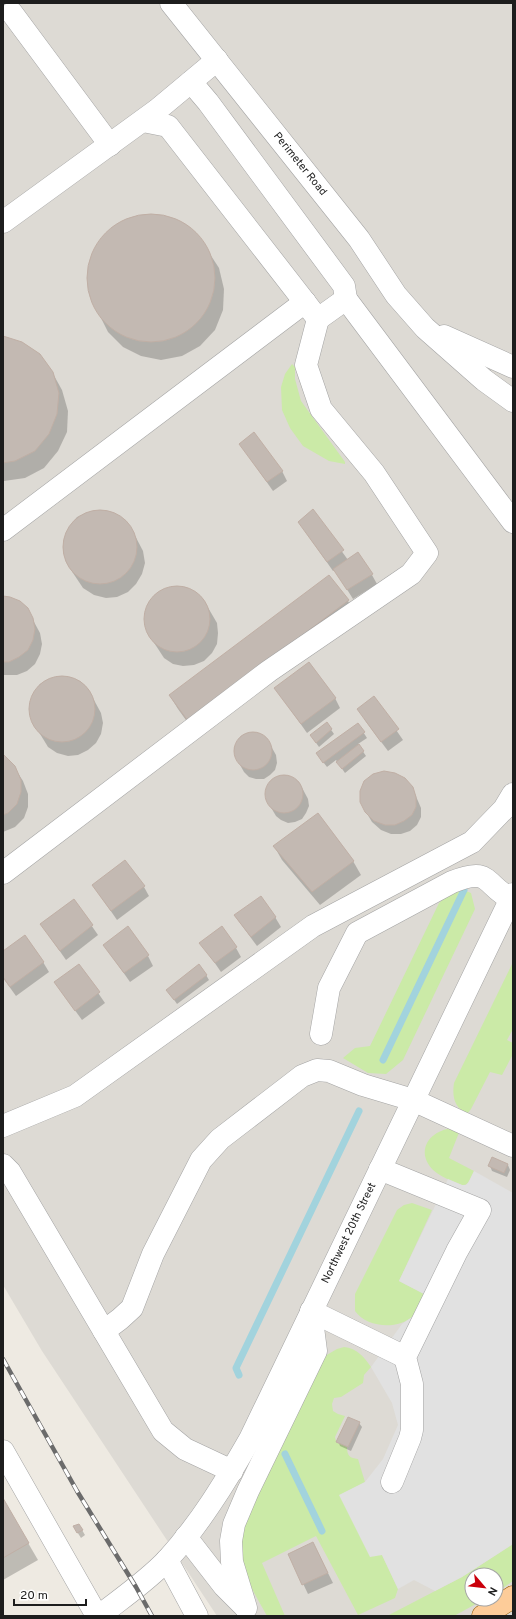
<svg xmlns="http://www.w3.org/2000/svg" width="516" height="1619" viewBox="0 0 516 1619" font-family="Overpass,sans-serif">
<rect width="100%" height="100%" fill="#eeeae2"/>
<path fill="#dddad4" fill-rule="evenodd" d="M 3,3 L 513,3 L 513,1616 L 217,1616 L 42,1351 L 3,1285 ZM 472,1575 L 496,1575 L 496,1599 L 472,1599 Z"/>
<g fill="#cbeaa7">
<path d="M 292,364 L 295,367 L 295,379 L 301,401 L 345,462 L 345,464 L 329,461 L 303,446 L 290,428 L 282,410 L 281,387 L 285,374 Z"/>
<path d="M 456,887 L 471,893 L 475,909 L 403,1060 L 386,1074 L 368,1073 L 343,1058 L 355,1048 L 370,1046 L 439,903 Z"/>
<path d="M 513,962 L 513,1029 L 507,1040 L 513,1043 L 513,1054 L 502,1075 L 490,1072 L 471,1109 L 468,1113 C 454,1109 452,1096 454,1083 Z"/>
<path d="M 447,1129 L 460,1130 L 449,1158 L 474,1171 C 471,1177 469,1186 462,1185 C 452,1181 440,1177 432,1169 C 417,1152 427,1134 447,1129 Z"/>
<path d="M 412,1203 L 432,1210 L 399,1281 L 424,1294 C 421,1301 419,1312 413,1316 C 398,1330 367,1328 355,1311 L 355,1294 L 397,1210 L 404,1205 Z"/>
<path d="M 344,1347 C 357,1348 364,1357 371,1367 L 364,1375 L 363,1383 L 341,1397 L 334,1398 L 332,1404 L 333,1411 L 338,1414 L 345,1416 L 335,1437 L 336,1441 L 347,1447 C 347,1456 350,1458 358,1459 L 365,1482 L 340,1495 L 382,1555 L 398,1589 L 395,1598 L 358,1615 L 316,1536 L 262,1563 L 285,1616 L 267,1616 C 256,1596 241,1573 240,1549 C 240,1540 243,1530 244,1521 L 325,1356 L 337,1349 Z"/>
<path d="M 513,1544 L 513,1581 L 496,1593 L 496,1575 L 472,1575 L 472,1599 L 485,1599 L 454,1616 L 387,1616 L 462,1577 Z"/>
</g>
<path fill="#e1e1e1" d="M 474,1171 L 513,1193 L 513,1544 L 462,1577 L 435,1591 L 414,1580 L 398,1589 L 382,1555 L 370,1557 L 339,1495 L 365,1482 L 383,1459 L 398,1425 L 392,1403 L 371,1367 L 402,1324 L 415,1315 L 424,1294 L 399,1281 L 448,1179 L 462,1185 L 466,1185 L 468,1183 Z"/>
<g fill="#0003">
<path d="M 158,215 L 178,221 L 196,233 L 208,251 L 219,268 L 224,289 L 223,310 L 215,330 L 200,346 L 182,356 L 161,360 L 141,356 L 123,347 L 108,332 L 90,296 L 88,275 L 92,255 L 103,237 L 119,224 L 138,216 Z"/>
<path d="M 3,337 L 52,372 L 62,390 L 68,411 L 67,432 L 58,451 L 44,468 L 25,478 L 4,481 L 3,481 Z"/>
<path d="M 240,444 L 282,471 L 287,481 L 273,491 Z"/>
<path d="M 101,510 L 112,512 L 122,518 L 130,526 L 143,551 L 145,563 L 142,574 L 136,584 L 128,592 L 117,597 L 106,598 L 94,595 L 83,588 L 67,564 L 63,551 L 64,539 L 69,527 L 77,517 L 89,512 Z"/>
<path d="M 313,511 L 348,560 L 372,575 L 377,584 L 353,599 L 335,570 L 333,571 L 305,531 Z"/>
<path d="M 329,577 L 348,601 L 356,615 L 196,734 L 178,709 L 170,696 Z"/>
<path d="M 175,586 L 186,587 L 195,592 L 203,599 L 217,623 L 218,633 L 217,644 L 212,653 L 204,661 L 194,665 L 183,666 L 173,664 L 164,658 L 149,635 L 145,624 L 145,614 L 149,603 L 155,595 L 164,589 Z"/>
<path d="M 3,597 L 27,609 L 40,633 L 42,644 L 40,654 L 35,664 L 27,671 L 17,675 L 3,675 Z"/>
<path d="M 60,676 L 70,677 L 80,681 L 88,689 L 101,713 L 103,723 L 101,734 L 96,743 L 88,750 L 78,755 L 68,756 L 57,753 L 48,747 L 34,724 L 30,714 L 30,703 L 34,693 L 40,684 L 49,679 Z"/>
<path d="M 276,689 L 335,698 L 340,708 L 307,733 Z"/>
<path d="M 374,698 L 403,740 L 388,751 L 364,719 Z"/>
<path d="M 327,724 L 334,734 L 319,747 L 314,740 Z"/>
<path d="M 358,724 L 367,738 L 358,744 L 366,756 L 345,773 L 336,760 L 327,767 L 320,758 Z"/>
<path d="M 255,732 L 261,734 L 267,739 L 276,755 L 277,763 L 275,770 L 270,775 L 264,779 L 256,779 L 249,777 L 244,772 L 235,756 L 234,748 L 237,742 L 241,736 L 247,733 Z"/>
<path d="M 3,756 L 14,767 L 23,781 L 28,794 L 28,807 L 24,818 L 15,827 L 3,832 Z"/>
<path d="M 286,775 L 293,778 L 299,782 L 308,799 L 309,806 L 306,813 L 302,819 L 295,822 L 288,823 L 281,820 L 276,816 L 266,799 L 266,792 L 268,785 L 273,779 L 279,776 Z"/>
<path d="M 412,787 L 421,808 L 421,817 L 417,825 L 410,831 L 401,834 L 391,834 L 381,830 L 372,822 L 366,812 Z"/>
<path d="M 274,846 L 353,861 L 361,875 L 320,905 L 282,860 Z"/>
<path d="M 93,885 L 144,887 L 149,896 L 117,920 Z"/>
<path d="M 74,900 L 98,935 L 66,960 L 41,924 Z"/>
<path d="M 235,916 L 275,917 L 281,927 L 257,946 Z"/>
<path d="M 201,943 L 236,948 L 241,957 L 221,972 Z"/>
<path d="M 104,945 L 148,956 L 153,966 L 130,982 Z"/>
<path d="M 3,953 L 43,962 L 49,972 L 16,996 L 3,978 Z"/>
<path d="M 79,965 L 105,1003 L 82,1020 L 61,991 Z"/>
<path d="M 206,975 L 209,980 L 177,1004 L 170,994 Z"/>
<path d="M 493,1158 L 508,1165 L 510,1170 L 507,1177 L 492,1171 L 490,1166 Z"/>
<path d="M 359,1423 L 362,1427 L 351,1451 L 340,1446 L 338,1441 Z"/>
<path d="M 3,1500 L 38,1560 L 3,1580 Z"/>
<path d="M 79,1525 L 85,1535 L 81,1538 L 74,1527 Z"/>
<path d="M 313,1543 L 333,1583 L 308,1594 L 289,1554 Z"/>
</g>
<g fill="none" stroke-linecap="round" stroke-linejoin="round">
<g stroke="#a2d3dd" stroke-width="7">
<path d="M 383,1060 L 464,890"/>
<path d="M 239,1375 L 236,1368 L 359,1111"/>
<path d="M 285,1454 L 322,1531"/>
</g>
</g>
<g fill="#c3b9b2" stroke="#c0afa5">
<circle cx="151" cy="278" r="64"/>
<path d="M 3,336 L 22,342 L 40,354 L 53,372 L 59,393 L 57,414 L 49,434 L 35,451 L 15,461 L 3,463 Z"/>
<path d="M 254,432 L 283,471 L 267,482 L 239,444 Z"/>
<path d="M 313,509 L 344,550 L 327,562 L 298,522 Z"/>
<circle cx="100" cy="547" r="37"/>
<path d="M 358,552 L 373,574 L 347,590 L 333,569 Z"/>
<path d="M 329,575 L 349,600 L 188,721 L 169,695 Z"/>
<circle cx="177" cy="619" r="33"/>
<path d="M 3,596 L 10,597 L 20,601 L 28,608 L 33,618 L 35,629 L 33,640 L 28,650 L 19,657 L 9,662 L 3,662 Z"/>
<path d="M 309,662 L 336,698 L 301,724 L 274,688 Z"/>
<circle cx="62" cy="709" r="33"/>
<path d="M 374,696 L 399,729 L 381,742 L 357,709 Z"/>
<path d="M 327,722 L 332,729 L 316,743 L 310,735 Z"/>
<path d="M 358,723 L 365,732 L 323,763 L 316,753 Z"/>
<circle cx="253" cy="751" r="19"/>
<path d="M 359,744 L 364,751 L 342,769 L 336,762 Z"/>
<path d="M 3,754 L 15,766 L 21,780 L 21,792 L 17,804 L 8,813 L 3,815 Z"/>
<path d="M 384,771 L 395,773 L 405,778 L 413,787 L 416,797 L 416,807 L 412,815 L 404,821 L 395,825 L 385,825 L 374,821 L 365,812 L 360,802 L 360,791 L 364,781 L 373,774 Z"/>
<circle cx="284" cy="794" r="19"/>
<path d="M 318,813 L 354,861 L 312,892 L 273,846 Z"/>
<path d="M 125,860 L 145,886 L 111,911 L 92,885 Z"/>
<path d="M 261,896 L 276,917 L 251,937 L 234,915 Z"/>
<path d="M 74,899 L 93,925 L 60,951 L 40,924 Z"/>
<path d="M 128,926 L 149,955 L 124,973 L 103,945 Z"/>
<path d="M 222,926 L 237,947 L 215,963 L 199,943 Z"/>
<path d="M 25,935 L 44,962 L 10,987 L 3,977 L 3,951 Z"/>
<path d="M 79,964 L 100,992 L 75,1011 L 54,982 Z"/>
<path d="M 199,964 L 207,975 L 174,1000 L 166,990 Z"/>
<path d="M 492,1157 L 508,1164 L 504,1173 L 488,1166 Z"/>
<path d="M 348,1417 L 360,1422 L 348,1447 L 336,1442 Z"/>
<path d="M 3,1498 L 29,1543 L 3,1558 Z"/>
<path d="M 79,1524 L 83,1530 L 77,1533 L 73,1526 Z"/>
<path d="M 313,1542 L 328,1573 L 302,1585 L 288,1554 Z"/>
</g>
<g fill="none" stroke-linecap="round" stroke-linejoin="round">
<defs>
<g id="minor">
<path d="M 171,3 L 359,239 L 396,295 L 425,328 L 484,380 L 513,401"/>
<path d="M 12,13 L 110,145"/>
<path d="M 191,82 L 208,102 L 344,286 L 346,299"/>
<path d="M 3,222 L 157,110 L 217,60"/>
<path d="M 318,319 L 346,299 L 513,522"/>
<path d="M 444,336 L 513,367"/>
<path d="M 3,530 L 305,302"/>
<path d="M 3,873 L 269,671 L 411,574 L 427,553 L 374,473 L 321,409 L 306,365 L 318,319 L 168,126 L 143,121"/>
<path d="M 321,1034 L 329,988 L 357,933 L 452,882 C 492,866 483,885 513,900"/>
<path d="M 3,1126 L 75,1096 L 313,926 L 472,842 L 504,809 L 513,794"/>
<path d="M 3,1165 L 10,1172 L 163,1431 L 185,1449 L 232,1471"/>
<path d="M 380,1169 L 480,1210 L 457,1251 L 405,1357 L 412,1384 L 412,1430 L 410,1438 L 392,1482"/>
<path d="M 311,1311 L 405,1357"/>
<path d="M 104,1331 L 120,1319 L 132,1308 L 153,1254 L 201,1160 L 220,1139 L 302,1076 L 317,1070 L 329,1071 L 363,1085 L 413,1100 L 513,1146"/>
<path d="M 3,1451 L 97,1616"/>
<path d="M 186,1537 L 224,1586 L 244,1606"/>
<path d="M 167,1560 L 197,1616"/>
<path d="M 246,1608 L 232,1562 L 231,1541 L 234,1524 L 248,1491 L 316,1351 L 311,1312"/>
<path d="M 99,1616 C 122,1598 147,1581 167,1560 C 200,1524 226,1481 250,1439 L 513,894"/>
</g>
<path id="major" d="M 483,1616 L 513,1597"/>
</defs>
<use href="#minor" stroke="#a4a4a4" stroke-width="23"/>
<use href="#major" stroke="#965c00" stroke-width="23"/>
<use href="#minor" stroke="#fff" stroke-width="22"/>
<use href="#major" stroke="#fdcc99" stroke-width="22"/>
<defs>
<path id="rail" d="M 3,1359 L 77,1491 L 136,1587 L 152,1616"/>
</defs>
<use href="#rail" stroke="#6b6b6b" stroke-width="4.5"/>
<use href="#rail" stroke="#fff" stroke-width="3" stroke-dasharray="9" stroke-linecap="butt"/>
</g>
<g text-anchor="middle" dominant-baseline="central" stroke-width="3" stroke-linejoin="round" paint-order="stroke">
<g font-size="11" fill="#1d1d1d" stroke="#fff">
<text transform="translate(300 164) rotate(51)">Perimeter Road</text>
<text transform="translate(349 1233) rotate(-64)">Northwest 20th Street</text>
</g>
</g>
<rect width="516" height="1619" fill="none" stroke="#1d1d1d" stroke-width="8"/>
<g transform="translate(484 1587) rotate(118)"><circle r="19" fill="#ffffff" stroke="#a5a5a5"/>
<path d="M0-3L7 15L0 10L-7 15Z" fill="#ca000b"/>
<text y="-6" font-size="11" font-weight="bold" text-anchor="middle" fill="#1d1d1d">N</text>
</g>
<path d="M14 1599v6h72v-6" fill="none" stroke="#1d1d1d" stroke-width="2"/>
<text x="20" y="1599" font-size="12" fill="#1d1d1d" stroke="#ffffff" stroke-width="3" paint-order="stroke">20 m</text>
</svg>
